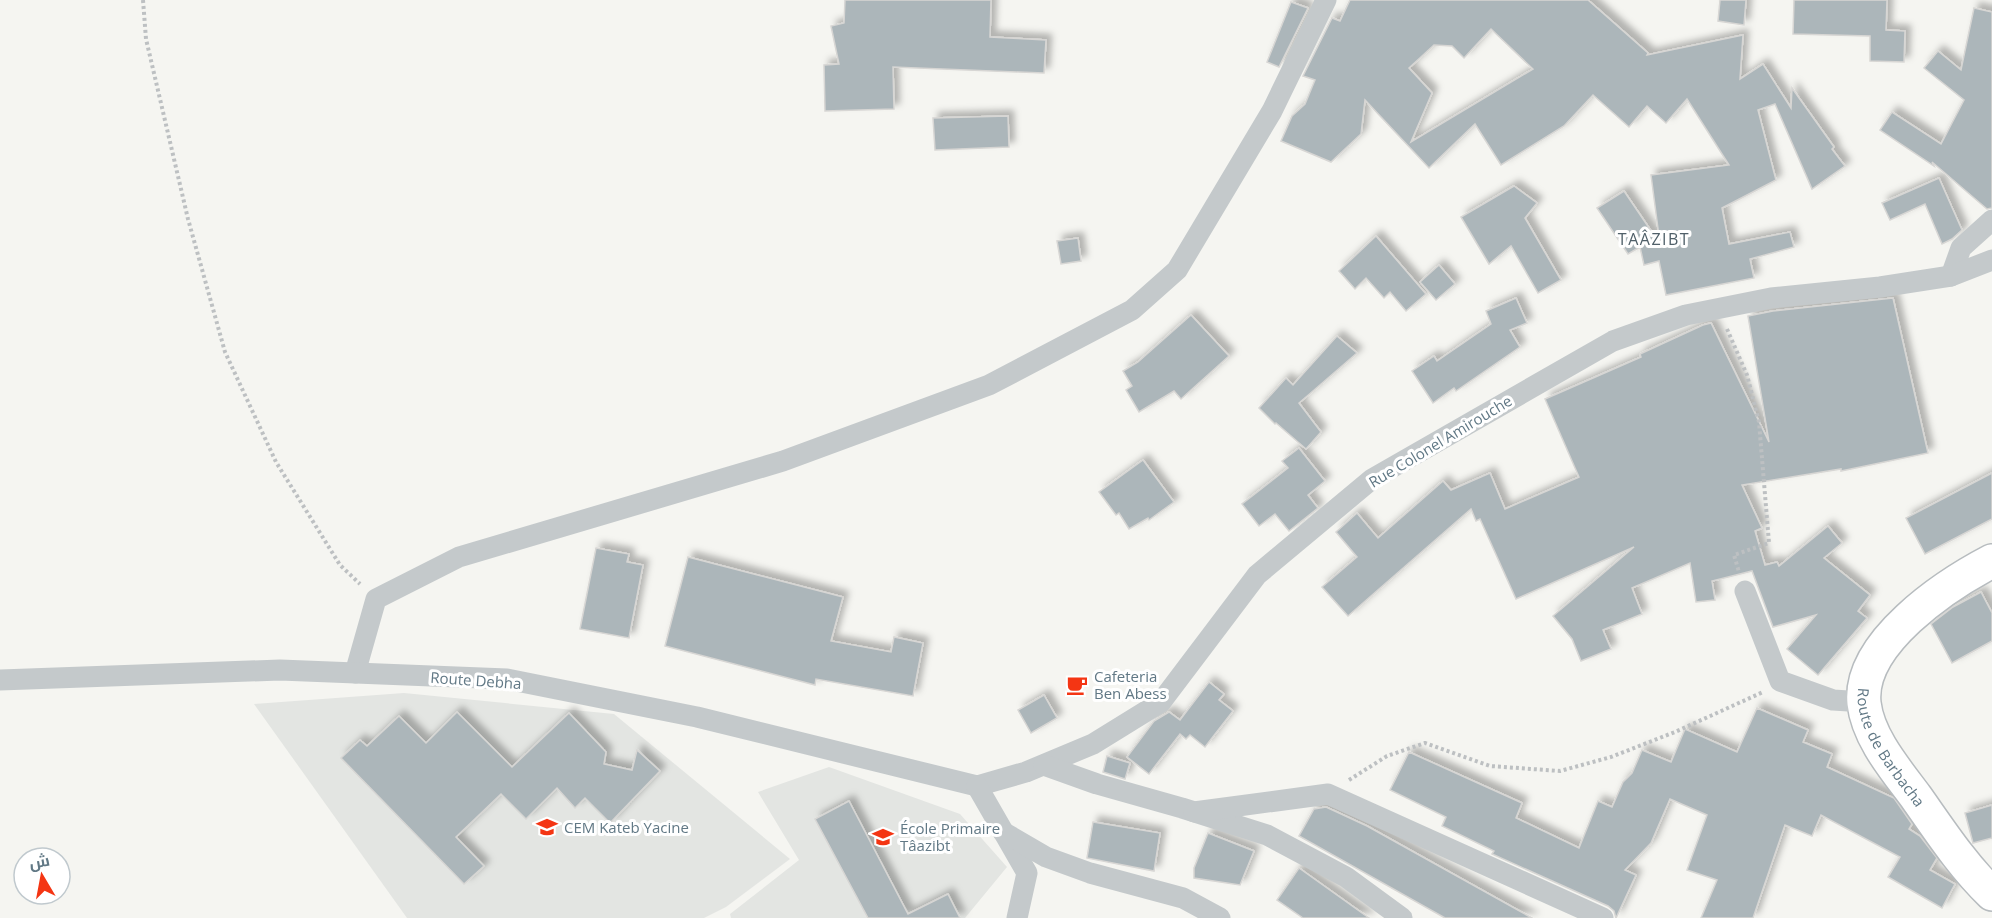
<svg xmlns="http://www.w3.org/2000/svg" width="1992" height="918" viewBox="0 0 1992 918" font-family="'Open Sans',Cairo,sans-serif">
<defs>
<filter id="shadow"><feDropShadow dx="5.5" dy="-5.5" stdDeviation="3" flood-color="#0004"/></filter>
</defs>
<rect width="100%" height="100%" fill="#f5f5f1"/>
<g fill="#e3e5e2">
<path d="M 404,693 L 614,714 L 790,859 L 726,907 L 704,918 L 407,918 L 254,704 Z"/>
<path d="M 829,767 L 960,814 L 1007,867 L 965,918 L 731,918 L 730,914 L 799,860 L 758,792 Z"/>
</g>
<g fill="#acb6ba" stroke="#d7d6d4" stroke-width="1.5" fill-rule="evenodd" filter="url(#shadow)">
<path d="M 845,0 L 991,0 L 990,37 L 1046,40 L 1044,73 L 893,67 L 894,109 L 825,111 L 824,65 L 839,64 L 831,26 L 844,23 Z"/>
<path d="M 1350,0 L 1588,0 L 1648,53 L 1647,55 L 1743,35 L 1740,79 L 1763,64 L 1791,108 L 1792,88 L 1834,147 L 1832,149 L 1845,166 L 1812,189 L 1775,104 L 1758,110 L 1776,180 L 1722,208 L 1729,244 L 1790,232 L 1794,247 L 1750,259 L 1754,278 L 1666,295 L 1659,261 L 1644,265 L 1640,247 L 1628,254 L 1597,208 L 1624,191 L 1660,244 L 1651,175 L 1729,165 L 1687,99 L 1666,123 L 1647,106 L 1629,127 L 1593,95 L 1564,126 L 1501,165 L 1475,124 L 1429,168 L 1365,100 L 1361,134 L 1331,162 L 1281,141 L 1292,116 L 1305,104 L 1315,80 L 1303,76 L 1332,18 L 1340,21 ZM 1491,29 L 1533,69 L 1411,142 L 1432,93 L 1409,68 L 1434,45 L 1452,46 L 1464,58 Z"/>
<path d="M 1720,0 L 1746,0 L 1744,25 L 1718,21 Z"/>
<path d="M 1794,0 L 1887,0 L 1886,30 L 1905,31 L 1904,62 L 1870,61 L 1870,36 L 1793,34 Z"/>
<path d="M 1291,2 L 1308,8 L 1279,67 L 1267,62 Z"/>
<path d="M 1974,8 L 1992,12 L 1992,208 L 1987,209 L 1932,162 L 1934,166 L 1880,130 L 1892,112 L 1941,144 L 1964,100 L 1924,68 L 1938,51 L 1961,70 Z"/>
<path d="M 1008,116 L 1009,147 L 935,150 L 933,118 Z"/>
<path d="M 1939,178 L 1962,230 L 1952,239 L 1942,244 L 1925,204 L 1890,220 L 1882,203 Z"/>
<path d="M 1514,186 L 1537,203 L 1525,218 L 1561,280 L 1538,293 L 1511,246 L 1489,264 L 1461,217 Z"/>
<path d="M 1376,236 L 1426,294 L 1406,311 L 1390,292 L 1384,298 L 1366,278 L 1355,289 L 1339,271 Z"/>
<path d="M 1078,238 L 1081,261 L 1061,264 L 1057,241 Z"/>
<path d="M 1439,265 L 1455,284 L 1436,300 L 1420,282 Z"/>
<path d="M 1516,298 L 1527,323 L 1510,330 L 1520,347 L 1456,391 L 1454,388 L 1433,403 L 1412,371 L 1434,356 L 1437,361 L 1491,324 L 1486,311 Z"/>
<path d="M 1893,298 L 1928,453 L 1841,471 L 1841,469 L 1742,485 L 1762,528 L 1755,531 L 1765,565 L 1777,562 L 1779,566 L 1828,526 L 1842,543 L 1824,558 L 1870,595 L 1858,611 L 1867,618 L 1818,675 L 1787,649 L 1816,615 L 1773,627 L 1752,571 L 1712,581 L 1715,600 L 1696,602 L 1690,563 L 1632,588 L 1642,614 L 1603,630 L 1611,649 L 1581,661 L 1572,639 L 1553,616 L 1634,547 L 1516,599 L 1480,519 L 1476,521 L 1471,509 L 1348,616 L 1322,587 L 1357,557 L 1336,532 L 1357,513 L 1378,538 L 1443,481 L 1451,490 L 1490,473 L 1505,509 L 1579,477 L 1545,399 L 1641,357 L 1640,354 L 1703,325 L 1711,323 L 1769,442 L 1748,316 L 1773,311 Z"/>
<path d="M 1191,315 L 1229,356 L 1181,399 L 1174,391 L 1139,412 L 1126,390 L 1132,386 L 1123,371 L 1138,362 Z"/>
<path d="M 1337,336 L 1357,353 L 1299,403 L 1321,432 L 1306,449 L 1276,423 L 1275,424 L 1259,408 L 1286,378 L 1293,385 Z"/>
<path d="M 1299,448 L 1325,481 L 1308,495 L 1318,508 L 1289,531 L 1275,514 L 1259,526 L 1242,504 L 1288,468 L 1282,461 Z"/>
<path d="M 1143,460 L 1174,502 L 1149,520 L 1148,518 L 1129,529 L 1119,513 L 1116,515 L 1099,492 Z"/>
<path d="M 1992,473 L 1992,519 L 1925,554 L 1906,518 Z"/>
<path d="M 596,548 L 629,554 L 627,562 L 643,565 L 629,638 L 580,629 Z"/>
<path d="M 688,557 L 843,597 L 831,641 L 891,652 L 894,637 L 923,643 L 913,696 L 816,679 L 815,685 L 665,646 Z"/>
<path d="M 1981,592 L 1992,613 L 1992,641 L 1952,663 L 1931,624 L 1953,607 Z"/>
<path d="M 1209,682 L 1224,694 L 1219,700 L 1233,711 L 1205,747 L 1190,735 L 1186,739 L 1180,734 L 1149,774 L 1127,757 L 1154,721 L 1169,712 L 1180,720 Z"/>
<path d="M 1044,695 L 1057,718 L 1031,733 L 1018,710 Z"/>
<path d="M 1757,708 L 1808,730 L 1803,742 L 1832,754 L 1827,767 L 1894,798 L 1912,824 L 1909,829 L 1920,836 L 1937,858 L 1930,870 L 1955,884 L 1942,908 L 1888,877 L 1900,857 L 1821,815 L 1812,836 L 1785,825 L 1753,918 L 1701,918 L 1717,880 L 1687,870 L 1707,815 L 1670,799 L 1651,843 L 1625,870 L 1636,875 L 1616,918 L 1614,911 L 1608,906 L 1492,854 L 1494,851 L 1442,826 L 1446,817 L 1390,790 L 1409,752 L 1522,803 L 1516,818 L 1579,848 L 1598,801 L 1612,807 L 1623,782 L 1632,773 L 1642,750 L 1671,762 L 1685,729 L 1737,752 Z"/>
<path d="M 457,712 L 512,767 L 569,713 L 606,752 L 604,764 L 632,770 L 637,750 L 660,771 L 610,823 L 585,798 L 575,808 L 557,788 L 526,819 L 501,794 L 456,837 L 484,866 L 464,884 L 341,758 L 360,740 L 367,746 L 399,716 L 426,743 Z"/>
<path d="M 1107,756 L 1130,763 L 1125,779 L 1103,772 Z"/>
<path d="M 849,801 L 908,914 L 948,894 L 960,918 L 868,918 L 815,819 Z"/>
<path d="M 1992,805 L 1992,838 L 1973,843 L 1965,813 Z"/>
<path d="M 1326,807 L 1367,826 L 1532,918 L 1445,918 L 1299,836 L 1314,809 Z"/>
<path d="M 1093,822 L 1160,833 L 1154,871 L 1087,858 Z"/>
<path d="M 1208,833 L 1254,851 L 1240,885 L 1194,878 L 1194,868 Z"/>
<path d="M 1299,868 L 1369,918 L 1303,918 L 1277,900 Z"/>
</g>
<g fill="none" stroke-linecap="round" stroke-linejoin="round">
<defs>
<g id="primary">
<path id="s1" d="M 1992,561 C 1946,585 1858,643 1864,703 C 1868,738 1896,770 1916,797 C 1940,831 1962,865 1992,894"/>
</g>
</defs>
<use href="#primary" stroke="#b7bcbf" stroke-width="36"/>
<g stroke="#bdc0c2" stroke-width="4" stroke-dasharray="3 3" stroke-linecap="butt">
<path d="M 143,0 L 146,39 L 188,219 L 225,352 L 276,462 L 340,565 L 360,584"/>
<path d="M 1727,329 L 1747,375 L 1759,422 L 1769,543 L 1734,555 L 1739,572"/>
<path d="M 1349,780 L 1387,756 L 1425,743 L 1490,766 L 1560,771 L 1611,757 L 1675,732 L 1763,692"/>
</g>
<g stroke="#c4c9cb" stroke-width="21">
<path d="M 1951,276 L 1961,248 L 1992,220"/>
<path d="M 1745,591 L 1780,681 L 1833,700 L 1864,702"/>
<path d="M 355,673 L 376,599 L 459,557 L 783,461 L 989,385 L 1132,310 L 1177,270 L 1272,111 L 1326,0"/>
<path d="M 0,680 L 280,670 L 507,679 L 697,717 L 977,786 L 1026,772 L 1093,744 L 1161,702 L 1257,575 L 1372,479 L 1613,341 L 1686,315 L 1771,298 L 1880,287 L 1951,276 L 1992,260"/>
<path d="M 1044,765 L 1097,784 L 1182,808 L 1267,835 L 1346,877 L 1402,918"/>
<path d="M 977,786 L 1027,873 L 1017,918"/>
<path d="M 1194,812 L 1328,794 L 1603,918"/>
<path d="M 1003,832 L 1046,857 L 1090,873 L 1183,898 L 1220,918"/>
</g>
<use href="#primary" stroke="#fff" stroke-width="33"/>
</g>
<defs>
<symbol id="cafe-bare" viewBox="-9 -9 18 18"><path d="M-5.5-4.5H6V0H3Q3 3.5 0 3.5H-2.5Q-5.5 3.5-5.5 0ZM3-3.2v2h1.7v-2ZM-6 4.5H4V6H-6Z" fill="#f43513" stroke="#fff" stroke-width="2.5" paint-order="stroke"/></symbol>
<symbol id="school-bare" viewBox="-9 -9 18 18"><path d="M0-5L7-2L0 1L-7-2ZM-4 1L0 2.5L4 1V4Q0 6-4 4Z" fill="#f43513" stroke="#fff" stroke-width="2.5" paint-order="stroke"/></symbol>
</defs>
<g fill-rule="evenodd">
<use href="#cafe-bare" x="1062" y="670" width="30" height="30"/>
<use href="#school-bare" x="532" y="812" width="30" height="30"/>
<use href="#school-bare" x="868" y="822" width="30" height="30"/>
</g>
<g text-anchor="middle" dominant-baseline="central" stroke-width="6" stroke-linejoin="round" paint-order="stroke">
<g font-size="15" fill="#617885" stroke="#fff">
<text transform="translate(1440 441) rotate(-31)">Rue Colonel Amirouche</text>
<text transform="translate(476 680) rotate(4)">Route Debha</text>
<text stroke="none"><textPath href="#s1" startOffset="252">Route de Barbacha</textPath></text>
</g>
<g font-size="15" fill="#617885" stroke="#fff" text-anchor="start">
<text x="1094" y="676">Cafeteria<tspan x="1094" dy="17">Ben Abess</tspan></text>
<text x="564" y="827">CEM Kateb Yacine</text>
<text x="900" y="828">École Primaire<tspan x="900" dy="17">Tâazibt</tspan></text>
</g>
<g font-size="16" letter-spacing="1.5" fill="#506069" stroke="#fff">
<text x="1654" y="239">TAÂZIBT</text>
</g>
</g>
<g transform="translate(42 876) rotate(350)"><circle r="28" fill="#ffffff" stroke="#c0c9ce" stroke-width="1.5"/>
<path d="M0-4.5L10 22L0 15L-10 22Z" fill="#f43513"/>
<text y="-9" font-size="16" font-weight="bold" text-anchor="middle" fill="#617885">ش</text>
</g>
</svg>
